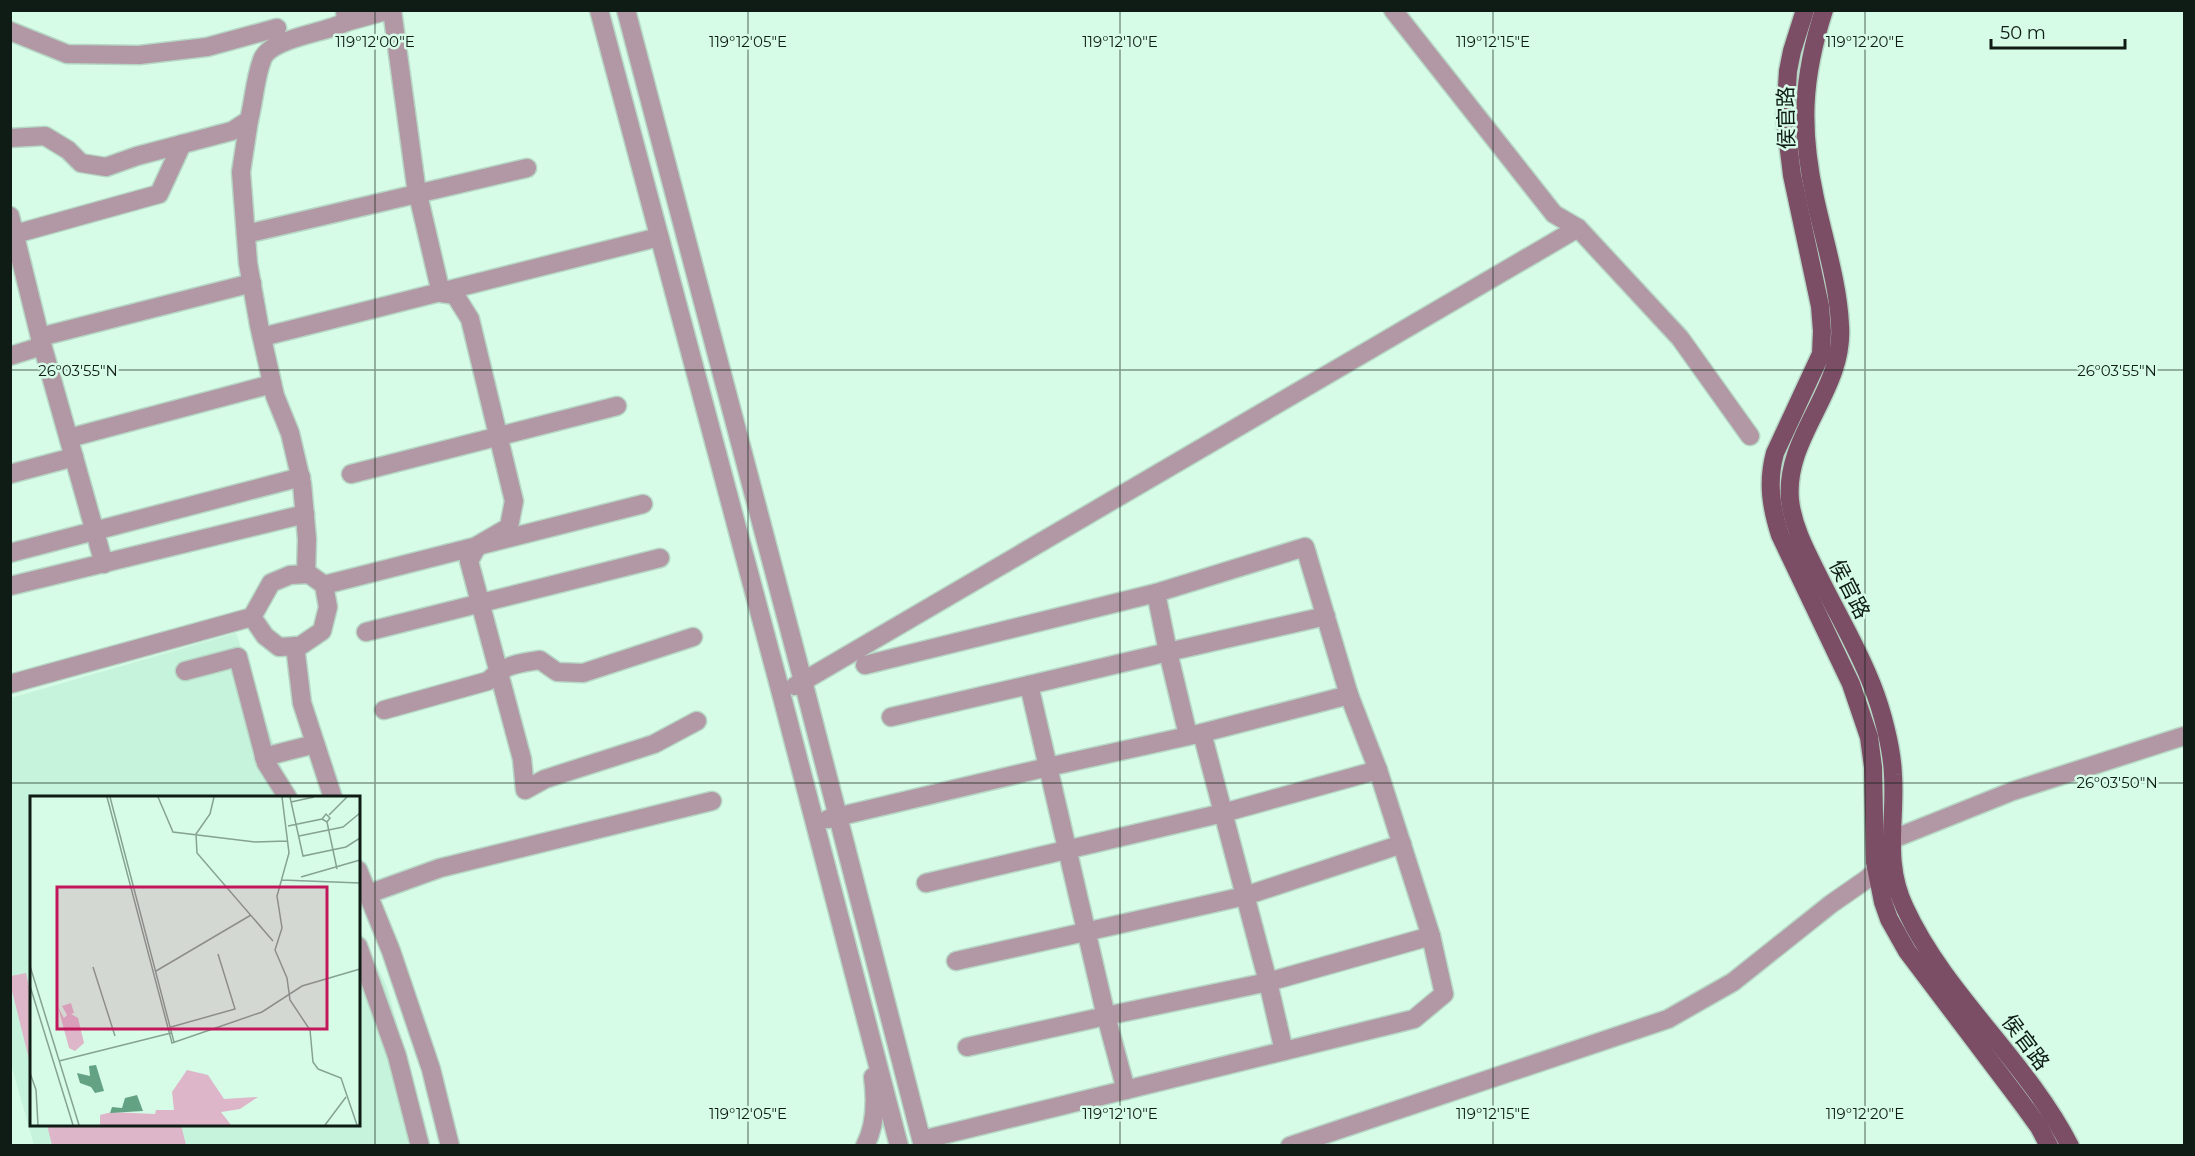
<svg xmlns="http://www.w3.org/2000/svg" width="2195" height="1156" viewBox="0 0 2195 1156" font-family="Montserrat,'Noto Sans SC',sans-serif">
<rect width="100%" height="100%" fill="#d6fbe7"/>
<path fill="#c5f3db" d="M 236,633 L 281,766 L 296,797 L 32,798 L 32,1124 L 358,1124 L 359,928 L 387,987 L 430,1145 L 34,1145 L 11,1064 L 11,698 Z"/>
<g fill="#ddb6c9">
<path d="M 26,973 L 31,995 L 31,1067 L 11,987 L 11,976 Z"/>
<path d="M 47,1125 L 181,1125 L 186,1145 L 52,1145 Z"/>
</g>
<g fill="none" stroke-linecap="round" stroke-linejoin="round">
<defs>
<g id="minor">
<path d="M 392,10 L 416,186 L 441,293 L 455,295 L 470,319 L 514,501 L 509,527 L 478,545 L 469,561 L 522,759 L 525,790 L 545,779 L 654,744 L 697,721"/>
<path d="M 599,10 L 781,693 L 899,1146"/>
<path d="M 626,10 L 803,681 L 923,1146"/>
<path d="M 1393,10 L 1554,214 L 1578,228 L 1680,338 L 1750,436"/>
<path d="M 346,22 L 389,10"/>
<path d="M 10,31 L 67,54 L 139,55 L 207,47 L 277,28"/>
<path d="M 249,120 L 241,172 L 248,263 L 259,325 L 275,396 L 290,433 L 302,484 L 307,539 L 306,574"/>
<path d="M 10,138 L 45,136 L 68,150 L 81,163 L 106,167 L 137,156 L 232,131 L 249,120 C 254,100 255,79 262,60 C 269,38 326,33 346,22 L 345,10"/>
<path d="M 10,216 L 40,337 L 104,564"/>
<path d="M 15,234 L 159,194 L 182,144"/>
<path d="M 246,234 L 527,168"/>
<path d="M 40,337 L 252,283"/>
<path d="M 262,337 L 659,237"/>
<path d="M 10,356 L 42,346"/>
<path d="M 69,438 L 272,384"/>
<path d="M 10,474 L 74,457"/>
<path d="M 351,474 L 617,406"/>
<path d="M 10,553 L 301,477"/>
<path d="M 324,585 L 643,504"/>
<path d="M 10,586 L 305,514"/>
<path d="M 366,632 L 660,558"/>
<path d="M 295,646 L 302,703 L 333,798"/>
<path d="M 865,665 L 1156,593"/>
<path d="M 185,671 L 238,657 L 266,763 L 288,798"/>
<path d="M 10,684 L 252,617 L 271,583 L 290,575 L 309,574 L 324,585 L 328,607 L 322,631 L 300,646 L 279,647 L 265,636 L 252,617"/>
<path d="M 795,686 L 1578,228"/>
<path d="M 384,710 L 488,681 C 504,665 518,663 540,660 L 557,672 L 583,673 L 693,637"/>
<path d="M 891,717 L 1029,685"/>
<path d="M 1202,733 L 1349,695"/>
<path d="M 264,757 L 315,744"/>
<path d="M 828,819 L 1048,767 L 1202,733 L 1268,982 L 1106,1016 L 1126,1090"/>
<path d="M 358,870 L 391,951 L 431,1069 L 450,1146"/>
<path d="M 926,883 L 1223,813 L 1378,770"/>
<path d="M 368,894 L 440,868 L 712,801"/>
<path d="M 358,946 L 397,1056 L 420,1146"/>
<path d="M 956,961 L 1245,896 L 1402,844"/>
<path d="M 967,1047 L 1106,1016 L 1029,685 L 1168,652 L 1188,735"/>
<path d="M 1284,1051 L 1268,982 L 1431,936"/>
<path d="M 922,1140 L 1414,1019 L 1444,994 L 1431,936 L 1378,770 L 1349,695 L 1305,547 L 1156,593 L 1168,652 L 1326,616"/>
<path d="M 865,1146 C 876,1125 876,1099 873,1077"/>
<path d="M 1290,1146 L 1668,1019 L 1733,982 L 1831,904 L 1867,879 L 1877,870 L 1891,842 L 1898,837 L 2013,791 L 2184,736"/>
</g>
<g id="major">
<path d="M 1805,10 L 1792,51 L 1788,71 L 1785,118 L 1792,175 L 1820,306 L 1822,331 L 1821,354 L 1775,453 C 1767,482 1771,507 1780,535 L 1851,684 L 1869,737 L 1873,767 L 1875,862 L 1883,902 L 1889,919 L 1907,951 L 2021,1102 L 2039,1127 L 2049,1146"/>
<path d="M 1824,10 C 1802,78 1800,129 1815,198 C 1824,240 1838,283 1840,325 C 1845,390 1784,436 1790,500 C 1793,527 1806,551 1818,575 C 1835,610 1858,648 1872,685 C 1882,710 1892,748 1893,775 C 1896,822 1883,862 1905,908 C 1945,995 2026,1060 2070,1146"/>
</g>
</defs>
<use href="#minor" stroke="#b6d7c5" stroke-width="21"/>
<use href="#major" stroke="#b6d7c5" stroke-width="21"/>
<use href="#minor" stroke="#b297a4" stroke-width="18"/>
<use href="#major" stroke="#7b4e65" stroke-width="18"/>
</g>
<path fill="none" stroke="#0e1c15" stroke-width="1.5" stroke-opacity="0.45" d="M 375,10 L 375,1146M 748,10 L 748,1146M 1120,10 L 1120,1146M 1493,10 L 1493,1146M 1865,10 L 1865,1146M 10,370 L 2184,370M 10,783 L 2184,783"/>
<g text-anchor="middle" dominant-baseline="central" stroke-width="5" stroke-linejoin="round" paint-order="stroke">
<g font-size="21" fill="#0e1c15" stroke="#d6fbe7">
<text transform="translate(1786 118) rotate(-91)">侯官路</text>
<text transform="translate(1850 589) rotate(63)">侯官路</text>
<text transform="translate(2026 1042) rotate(53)">侯官路</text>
</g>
</g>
<g transform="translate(30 796)">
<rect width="330" height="330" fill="#d6fbe7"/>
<path d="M 41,207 L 44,217 L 41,218 L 48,222 L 54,247 L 45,255 L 39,252 L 28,211 L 34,222 L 37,219 L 32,210 Z" fill="#ddb6c9"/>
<path d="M 157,274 L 178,279 L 194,303 L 228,301 L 210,313 L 191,316 L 201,329 L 70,329 L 70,319 L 82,316 L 125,318 L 126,314 L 144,314 L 142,296 Z" fill="#ddb6c9"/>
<path d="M 66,269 L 74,295 L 65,297 L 61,291 L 50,287 L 47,277 L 60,280 L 59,270 ZM 107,299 L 113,315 L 80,317 L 82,311 L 92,312 L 95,302 Z" fill="#63a384"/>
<path fill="none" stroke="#86a293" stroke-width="1.5" d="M 77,1 L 142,247 L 232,216 L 272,190 L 330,173M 80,1 L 144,246M 128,1 L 143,36 L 225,46 L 257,45M 184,1 L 180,18 L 166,38 L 167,57 L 243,145M 252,1 L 259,57 L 247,100 L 252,132 L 245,154 L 257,182 L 260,204 L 280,234 L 283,266 L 288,273M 260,1 L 273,60 L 316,51 L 330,42M 261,6 L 284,1M 299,19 L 317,1M 297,26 L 307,73M 258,30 L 292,23 L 296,18 L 300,22 L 297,26 L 292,23M 269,40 L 313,31 L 330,17M 271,81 L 330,64M 252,84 L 330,87M 0,170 L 49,329M 63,171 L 85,240M 126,175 L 221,119M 0,190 L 43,329M 141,231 L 205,213 L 188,158M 29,265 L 141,237M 288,273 L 311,282 L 327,329M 0,277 L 6,294 L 8,329M 295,329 L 316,301"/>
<path fill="#c2185b" fill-opacity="0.15" stroke="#c2185b" stroke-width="3" d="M 27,91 L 297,91 L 297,233 L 27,233 Z"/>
<rect width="330" height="330" fill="none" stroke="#0e1c15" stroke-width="3"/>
</g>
<g font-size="15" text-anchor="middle" fill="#0e1c15" stroke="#d6fbe7" stroke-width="5" stroke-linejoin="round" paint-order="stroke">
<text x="375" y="47">119°12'00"E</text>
<text x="748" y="47">119°12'05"E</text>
<text x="1120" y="47">119°12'10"E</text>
<text x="1493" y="47">119°12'15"E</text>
<text x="1865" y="47">119°12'20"E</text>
<text x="78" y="376">26°03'55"N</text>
<text x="2117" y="376">26°03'55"N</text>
<text x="2117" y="788">26°03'50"N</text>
<text x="748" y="1119">119°12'05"E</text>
<text x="1120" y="1119">119°12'10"E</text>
<text x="1493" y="1119">119°12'15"E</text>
<text x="1865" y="1119">119°12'20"E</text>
</g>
<rect width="2195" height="1156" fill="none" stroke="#0e1c15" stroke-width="24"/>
<path d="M1991 39v9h134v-9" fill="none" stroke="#0e1c15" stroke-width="3"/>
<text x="2000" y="39" font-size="18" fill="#0e1c15" stroke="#d6fbe7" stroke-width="4.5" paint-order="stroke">50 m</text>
</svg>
